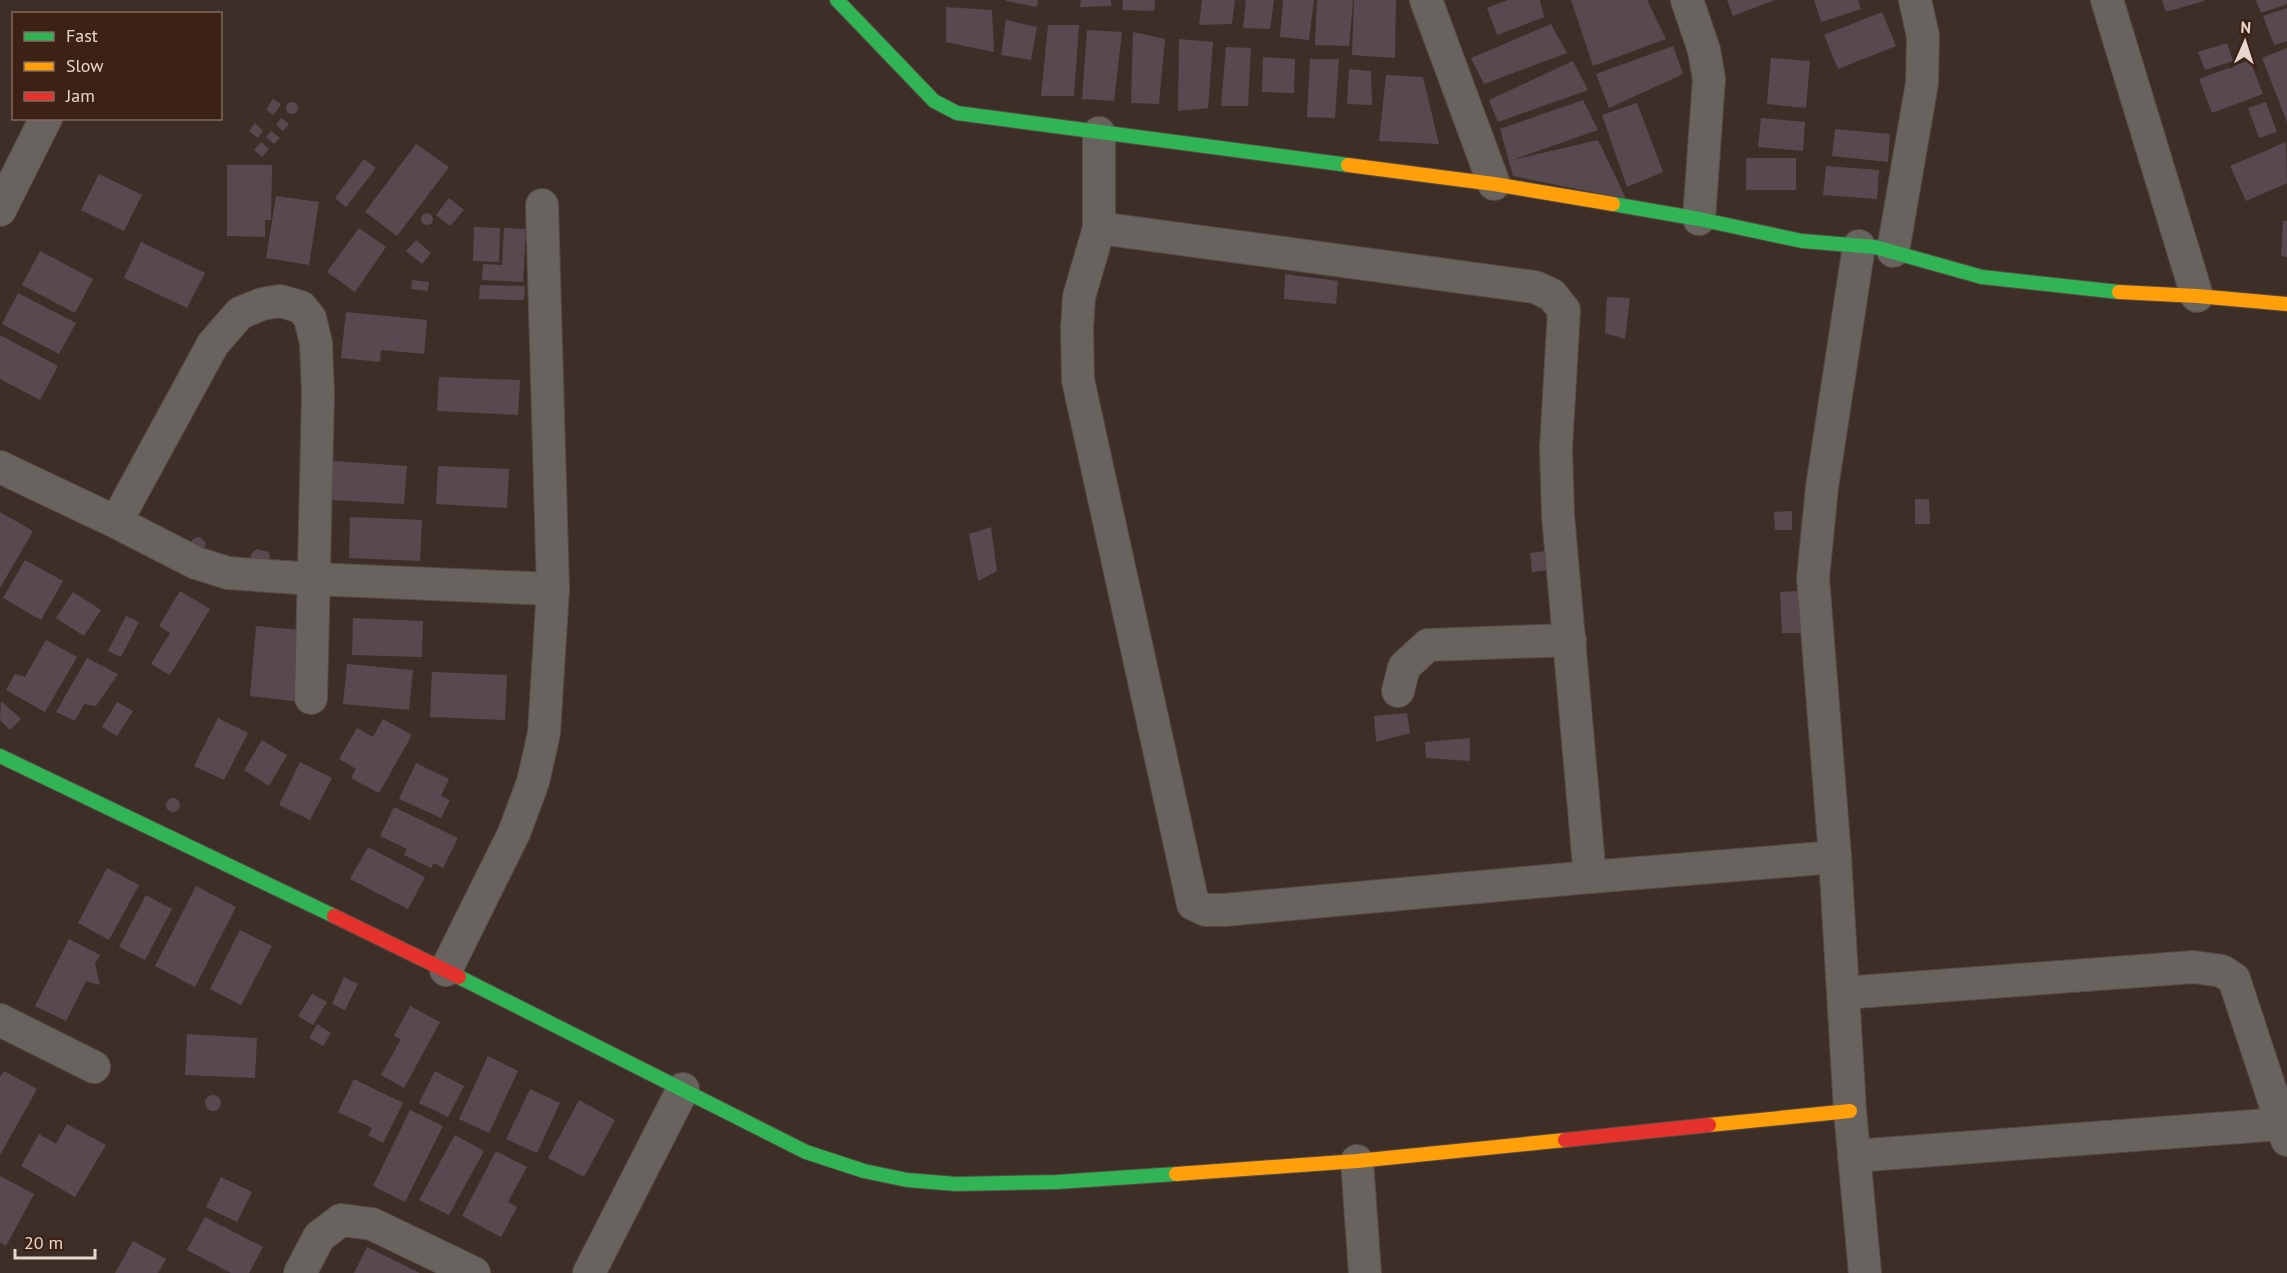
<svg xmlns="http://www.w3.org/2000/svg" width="2287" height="1273" viewBox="0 0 2287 1273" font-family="'PT Sans',sans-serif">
<rect width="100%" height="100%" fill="#3d2f27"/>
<g fill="#584951">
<path d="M 1006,0 L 1038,0 L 1037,7 L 1006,1 Z"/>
<path d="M 1081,0 L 1111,0 L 1111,6 L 1080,7 Z"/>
<path d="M 1123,0 L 1155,0 L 1154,11 L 1122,10 Z"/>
<path d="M 1202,0 L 1235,0 L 1232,24 L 1199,25 Z"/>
<path d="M 1246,0 L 1274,0 L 1270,29 L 1243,28 Z"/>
<path d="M 1283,0 L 1314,0 L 1309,40 L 1280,37 Z"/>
<path d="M 1317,0 L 1353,0 L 1349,46 L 1315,45 Z"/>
<path d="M 1354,0 L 1396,0 L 1395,58 L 1352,55 Z"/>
<path d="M 1508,0 L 1540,0 L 1544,17 L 1497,35 L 1487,8 Z"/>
<path d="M 1571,0 L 1647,0 L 1666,39 L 1593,66 Z"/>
<path d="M 1727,0 L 1775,0 L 1733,16 Z"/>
<path d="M 1814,0 L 1858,0 L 1861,9 L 1821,22 Z"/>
<path d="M 2162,0 L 2204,0 L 2204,1 L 2166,12 Z"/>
<path d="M 2256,0 L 2287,0 L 2287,4 L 2261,13 Z"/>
<path d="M 946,7 L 992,10 L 994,52 L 946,42 Z"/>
<path d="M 2287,8 L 2287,41 L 2274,45 L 2263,16 Z"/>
<path d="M 1882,12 L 1896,46 L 1838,69 L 1824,35 Z"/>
<path d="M 1006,20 L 1037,27 L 1031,60 L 1001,55 Z"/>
<path d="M 1551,24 L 1567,53 L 1484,84 L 1471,58 Z"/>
<path d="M 1048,25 L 1079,25 L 1074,96 L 1041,96 Z"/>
<path d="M 1087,30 L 1122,32 L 1114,101 L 1082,99 Z"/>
<path d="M 1133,32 L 1165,39 L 1159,104 L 1131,103 Z"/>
<path d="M 1179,39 L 1213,42 L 1208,108 L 1178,111 Z"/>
<path d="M 2227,43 L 2233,61 L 2205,70 L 2198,52 Z"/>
<path d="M 1673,46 L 1683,74 L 1609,108 L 1596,74 Z"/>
<path d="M 1226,47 L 1251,48 L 1248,106 L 1221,106 Z"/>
<path d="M 2287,48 L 2287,122 L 2262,58 Z"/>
<path d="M 1263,57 L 1295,59 L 1294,93 L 1262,92 Z"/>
<path d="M 1771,58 L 1810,61 L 1806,108 L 1767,104 Z"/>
<path d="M 1310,59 L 1339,59 L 1335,118 L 1307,117 Z"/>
<path d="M 2250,60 L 2263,94 L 2212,113 L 2199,79 Z"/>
<path d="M 1573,61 L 1588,90 L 1498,122 L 1489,100 Z"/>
<path d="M 1349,69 L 1371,71 L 1372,105 L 1347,104 Z"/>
<path d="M 1386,75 L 1423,77 L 1439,144 L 1379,141 Z"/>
<path d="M 273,99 L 281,104 L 274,115 L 266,110 Z"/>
<path d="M 1583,100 L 1598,130 L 1512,160 L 1598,140 L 1626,199 L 1513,176 L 1500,129 Z"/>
<circle cx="292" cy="108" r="6"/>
<path d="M 2266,102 L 2277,132 L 2259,138 L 2248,108 Z"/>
<path d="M 1637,103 L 1663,172 L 1627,187 L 1602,115 Z"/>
<path d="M 281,118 L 289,124 L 283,131 L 276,125 Z"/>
<path d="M 1761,118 L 1805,122 L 1803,151 L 1758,147 Z"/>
<path d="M 255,123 L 263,131 L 258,138 L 249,131 Z"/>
<path d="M 1835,129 L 1890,134 L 1888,162 L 1832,156 Z"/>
<path d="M 271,131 L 280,138 L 274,144 L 266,137 Z"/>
<path d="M 261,142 L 269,149 L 262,157 L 254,150 Z"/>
<path d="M 2286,142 L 2287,183 L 2246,201 L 2230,166 Z"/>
<path d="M 416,144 L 449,167 L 397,236 L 365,212 Z"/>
<rect x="1746" y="158" width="50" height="32"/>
<path d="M 364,159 L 376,168 L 346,207 L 335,198 Z"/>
<path d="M 227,165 L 272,165 L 271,220 L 265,220 L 265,237 L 227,236 Z"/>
<path d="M 1826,166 L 1879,170 L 1877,199 L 1823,195 Z"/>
<path d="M 99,174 L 142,195 L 124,231 L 81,210 Z"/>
<path d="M 276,196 L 319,202 L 309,265 L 266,258 Z"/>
<path d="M 449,198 L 464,210 L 450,226 L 436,215 Z"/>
<circle cx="427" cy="219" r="6"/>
<path d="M 2283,221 L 2287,221 L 2287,257 L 2281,256 Z"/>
<path d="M 474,227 L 500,228 L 499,262 L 473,261 Z"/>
<path d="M 359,228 L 386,247 L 355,292 L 327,272 Z"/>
<path d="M 504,228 L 526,229 L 523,282 L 482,280 L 483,264 L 502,265 Z"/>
<path d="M 416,240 L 431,253 L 422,264 L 406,251 Z"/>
<path d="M 141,242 L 205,273 L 187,308 L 124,278 Z"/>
<path d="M 40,251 L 93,279 L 75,313 L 22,285 Z"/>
<path d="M 1285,274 L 1338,281 L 1336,304 L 1284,299 Z"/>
<path d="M 412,280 L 429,282 L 428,291 L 411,289 Z"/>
<path d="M 480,285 L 525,286 L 524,300 L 479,299 Z"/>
<path d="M 18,293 L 76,323 L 59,354 L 2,324 Z"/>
<path d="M 1607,297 L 1630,298 L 1625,339 L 1605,333 Z"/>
<path d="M 346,312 L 427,320 L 424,354 L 381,350 L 380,362 L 341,358 Z"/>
<path d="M 0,335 L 58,366 L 40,400 L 0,379 Z"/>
<path d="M 439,377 L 520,380 L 518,415 L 437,411 Z"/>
<path d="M 333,461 L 407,466 L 404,504 L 331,500 Z"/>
<path d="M 438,466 L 509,469 L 507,508 L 436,504 Z"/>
<path d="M 1915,499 L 1929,499 L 1930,524 L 1915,524 Z"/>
<path d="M 1792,511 L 1792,530 L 1775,530 L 1774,512 Z"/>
<path d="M 0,512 L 33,531 L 0,588 Z"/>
<path d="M 350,517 L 422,520 L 420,561 L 349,558 Z"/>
<path d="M 991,527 L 997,571 L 978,581 L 969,534 Z"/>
<path d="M 200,537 L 206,543 L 203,551 L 190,543 L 194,538 Z"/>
<path d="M 257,549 L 268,552 L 270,555 L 269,563 L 251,562 L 251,554 Z"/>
<path d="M 1554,550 L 1555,569 L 1532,572 L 1530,553 Z"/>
<path d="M 25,560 L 63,581 L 41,620 L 3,598 Z"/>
<path d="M 180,591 L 210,609 L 170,675 L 151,664 L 170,633 L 159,626 Z"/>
<path d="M 1799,591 L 1801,633 L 1782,633 L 1780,592 Z"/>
<path d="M 73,592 L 101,610 L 84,636 L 56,618 Z"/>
<path d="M 126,616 L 139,622 L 121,657 L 108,651 Z"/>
<path d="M 353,618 L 423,621 L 422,657 L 352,655 Z"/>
<path d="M 256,626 L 301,630 L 294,701 L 250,696 Z"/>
<path d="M 46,640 L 77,657 L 45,712 L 6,690 L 15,674 L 25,677 Z"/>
<path d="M 87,658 L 118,674 L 96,706 L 84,704 L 75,721 L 56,712 Z"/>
<path d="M 347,664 L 413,670 L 409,710 L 343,704 Z"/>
<path d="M 432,672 L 507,675 L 505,720 L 430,717 Z"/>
<path d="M 1,701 L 21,719 L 10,730 L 0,720 Z"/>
<path d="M 117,702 L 133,711 L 117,736 L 102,727 Z"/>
<path d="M 1407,713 L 1410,733 L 1376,742 L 1374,716 Z"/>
<path d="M 218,718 L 248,733 L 224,780 L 194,766 Z"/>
<path d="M 383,719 L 412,735 L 379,793 L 351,778 L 356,769 L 339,759 L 357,728 L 373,737 Z"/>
<path d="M 1470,738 L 1470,761 L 1426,758 L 1425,742 Z"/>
<path d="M 262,740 L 287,755 L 269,786 L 244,770 Z"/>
<path d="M 300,762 L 332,778 L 310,820 L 279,805 Z"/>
<path d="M 416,763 L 449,779 L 441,796 L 450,800 L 441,818 L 399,799 Z"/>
<circle cx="173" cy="805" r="7"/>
<path d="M 394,807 L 458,838 L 443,868 L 434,863 L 431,868 L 404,855 L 407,849 L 380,836 Z"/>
<path d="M 368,847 L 425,877 L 408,909 L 350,879 Z"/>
<path d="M 107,868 L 139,885 L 109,940 L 78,923 Z"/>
<path d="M 196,886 L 236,907 L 195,987 L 155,966 Z"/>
<path d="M 146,895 L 172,909 L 145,960 L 119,947 Z"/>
<path d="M 240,930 L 272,946 L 241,1005 L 210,989 Z"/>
<path d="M 69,939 L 100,955 L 95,964 L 100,985 L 86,981 L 66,1021 L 35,1006 Z"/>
<path d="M 344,977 L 358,984 L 345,1010 L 332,1004 Z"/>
<path d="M 312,994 L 327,1002 L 313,1025 L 298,1016 Z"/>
<path d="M 410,1006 L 440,1022 L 404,1088 L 381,1075 L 401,1039 L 394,1036 Z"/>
<path d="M 317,1024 L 331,1033 L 323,1046 L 309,1038 Z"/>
<path d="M 187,1034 L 257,1038 L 255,1078 L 185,1075 Z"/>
<path d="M 488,1056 L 518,1071 L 489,1133 L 459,1119 Z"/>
<path d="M 4,1071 L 37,1089 L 0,1155 L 0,1077 Z"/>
<path d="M 435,1071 L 464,1086 L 448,1117 L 419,1103 Z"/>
<path d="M 354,1079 L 403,1103 L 383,1143 L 368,1135 L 372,1128 L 338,1112 Z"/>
<path d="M 530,1089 L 560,1103 L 537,1153 L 506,1139 Z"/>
<circle cx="213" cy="1103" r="8"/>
<path d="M 579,1100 L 615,1120 L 584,1177 L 548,1158 Z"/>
<path d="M 410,1110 L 443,1126 L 405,1202 L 373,1186 Z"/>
<path d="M 67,1124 L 106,1145 L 75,1197 L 21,1166 L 39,1134 L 56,1144 Z"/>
<path d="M 455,1135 L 484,1151 L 449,1215 L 419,1200 Z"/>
<path d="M 496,1151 L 527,1167 L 508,1202 L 517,1207 L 501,1237 L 462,1216 Z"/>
<path d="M 0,1176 L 34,1194 L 6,1246 L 0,1242 Z"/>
<path d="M 221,1177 L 252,1192 L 237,1222 L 206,1207 Z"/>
<path d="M 205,1217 L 263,1247 L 249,1273 L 231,1273 L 187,1250 Z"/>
<path d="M 133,1241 L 166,1259 L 158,1273 L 115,1273 Z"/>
<path d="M 367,1247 L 420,1273 L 354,1273 Z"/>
</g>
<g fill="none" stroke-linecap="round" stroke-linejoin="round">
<defs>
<g id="street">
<path d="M 1426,0 L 1494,184"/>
<path d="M 1687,0 L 1704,50 L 1709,79 L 1699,219"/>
<path d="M 2107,0 L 2197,296"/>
<path d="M 1099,133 L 1099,228 L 1079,297 L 1077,328 L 1078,380 L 1193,904 L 1206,910 L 1224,910 L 1590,877 L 1835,857"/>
<path d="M 0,210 L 46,118"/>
<path d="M 1099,228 L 1535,287 L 1552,295 L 1564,310 L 1556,448 L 1558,515 L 1590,877"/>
<path d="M 1859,246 L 1822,487 L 1813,578 L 1835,857 L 1850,1111 L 1865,1273"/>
<path d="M 1893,251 L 1922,83 L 1923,36 L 1915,0"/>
<path d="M 0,467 L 116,522 L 196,563 L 228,573 L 313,579 L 553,589"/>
<path d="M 116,522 L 213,344 L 240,313 L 262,304 L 280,301 L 301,307 L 310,318 L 316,343 L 318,394 L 311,698"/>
<path d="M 1398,691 L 1404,667 L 1428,645 L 1570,640"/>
<path d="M 446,970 L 514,833 L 533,782 L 544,733 L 553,589 L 542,205"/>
<path d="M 1843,993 L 2194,967 L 2222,971 L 2234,979 L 2287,1140"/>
<path d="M 0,1020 L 94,1067"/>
<path d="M 1854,1156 L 2281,1124"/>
<path d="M 1357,1161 L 1365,1273"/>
<path d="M 300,1273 L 319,1237 L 341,1220 L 372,1224 L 474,1273"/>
<path d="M 589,1273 L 683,1089"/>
</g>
<g id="fast">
<path d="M 837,0 L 934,101 L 957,113 L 1348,165"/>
<path d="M 1613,204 L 1699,219 L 1802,241 L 1875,247 L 1982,277 L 2119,292"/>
<path d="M 0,756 L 334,916"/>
<path d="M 459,977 L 806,1152 L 864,1171 L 907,1180 L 956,1184 L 1057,1182 L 1176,1174"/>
</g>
<g id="slow">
<path d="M 1348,165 L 1494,184 L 1613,204"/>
<path d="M 2119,292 L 2197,296 L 2287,304"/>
<path d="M 1709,1125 L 1850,1111"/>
<path d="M 1176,1174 L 1357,1161 L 1565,1140"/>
</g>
<g id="jam">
<path d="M 334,916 L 459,977"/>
<path d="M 1565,1140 L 1709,1125"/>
</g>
</defs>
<use href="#street" stroke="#574b43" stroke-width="34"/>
<use href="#fast" stroke="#574b43" stroke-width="16"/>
<use href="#slow" stroke="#574b43" stroke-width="16"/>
<use href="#jam" stroke="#574b43" stroke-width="16"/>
<use href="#street" stroke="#696360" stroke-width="32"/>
<use href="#fast" stroke="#30b455" stroke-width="14"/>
<use href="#slow" stroke="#ff9f0a" stroke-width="14"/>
<use href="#jam" stroke="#e5322d" stroke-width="14"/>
</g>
<rect x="12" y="12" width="210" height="108" fill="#3c2214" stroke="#816a5e" stroke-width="1.5"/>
<rect x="24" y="32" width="30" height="9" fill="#30b455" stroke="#816a5e" stroke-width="1.5"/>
<text x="66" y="42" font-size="18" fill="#e8d7ce">Fast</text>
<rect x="24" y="62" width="30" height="9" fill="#ff9f0a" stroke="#816a5e" stroke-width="1.5"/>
<text x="66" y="72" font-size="18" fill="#e8d7ce">Slow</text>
<rect x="24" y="92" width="30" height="9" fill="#e5322d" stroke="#816a5e" stroke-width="1.5"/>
<text x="66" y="102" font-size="18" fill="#e8d7ce">Jam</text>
<g transform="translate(2245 42) rotate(3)" stroke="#3c2214" stroke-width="4.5" paint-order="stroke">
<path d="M0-4.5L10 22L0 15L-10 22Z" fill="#e8d7ce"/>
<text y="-9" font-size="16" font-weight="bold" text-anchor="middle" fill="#e8d7ce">N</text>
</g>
<path d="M15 1249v9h80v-9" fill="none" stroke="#e8d7ce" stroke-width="3"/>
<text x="24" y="1249" font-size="18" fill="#e8d7ce" stroke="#3c2214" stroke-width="4.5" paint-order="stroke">20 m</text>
</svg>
